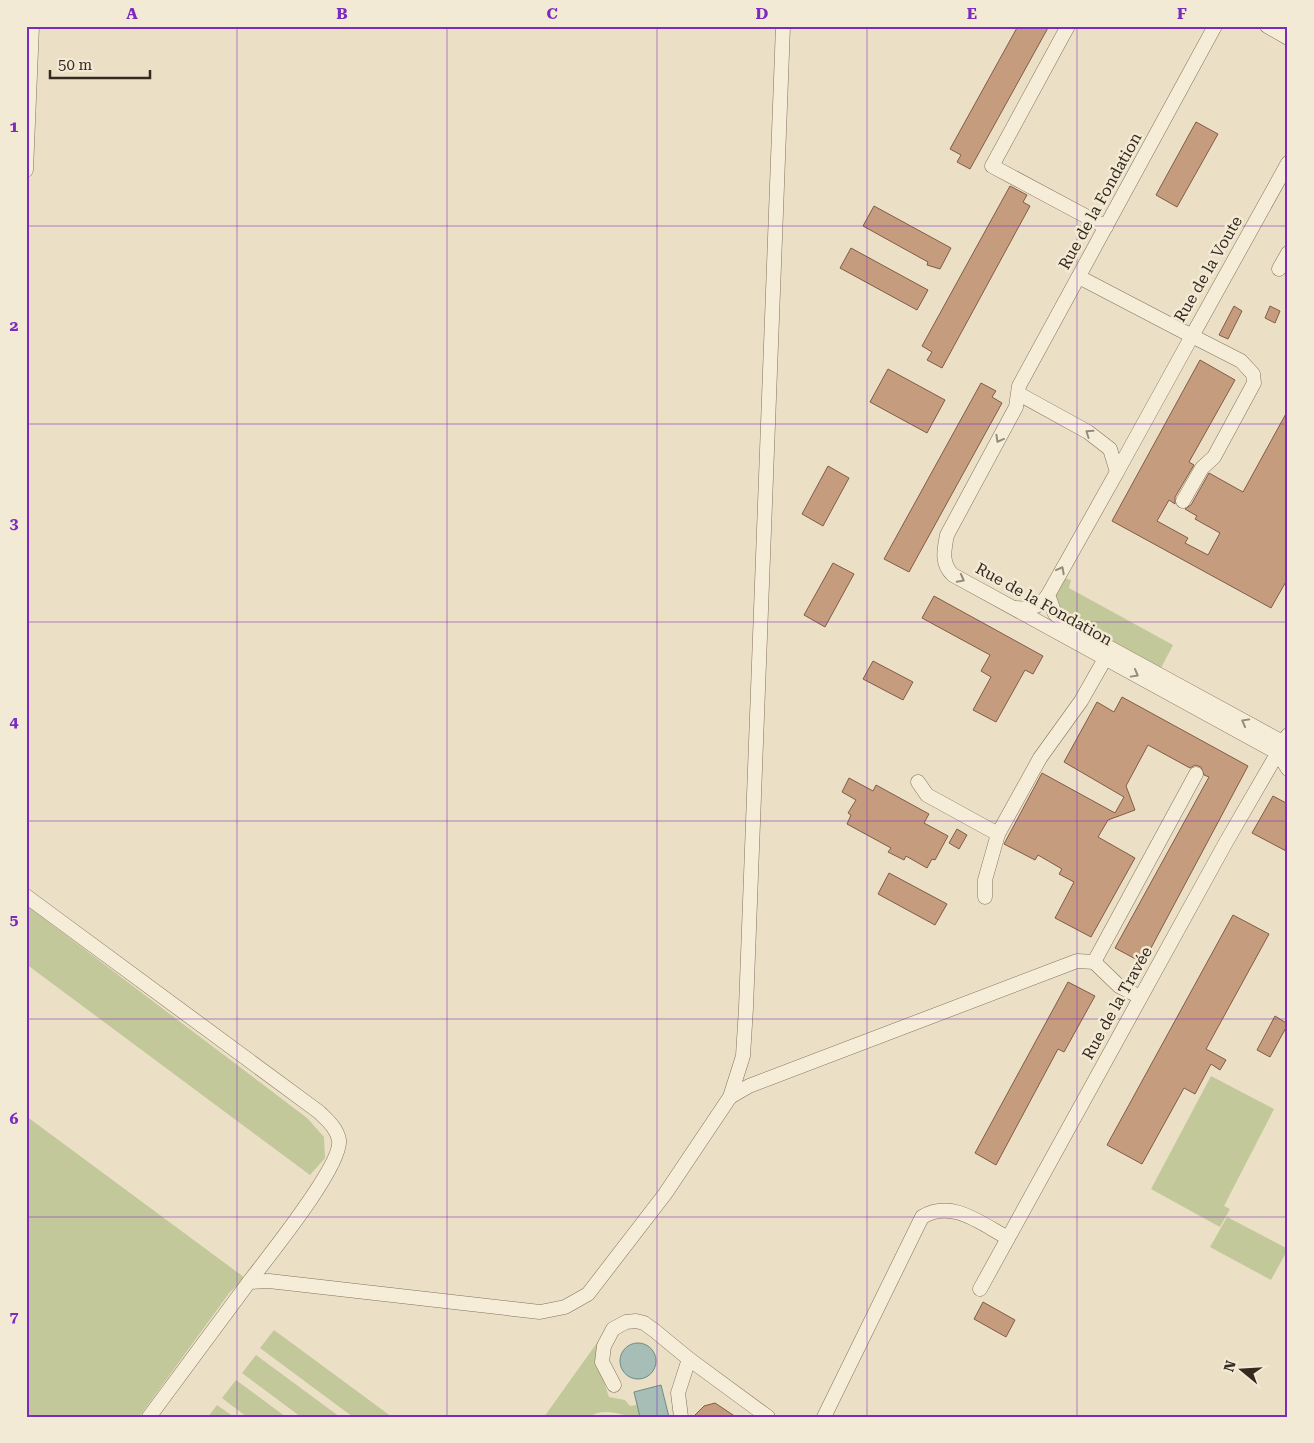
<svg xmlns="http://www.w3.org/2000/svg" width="1314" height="1443" viewBox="0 0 1314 1443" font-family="'Roboto Serif',serif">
<rect width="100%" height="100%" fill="#ebdfc6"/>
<g fill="#c3c89a">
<path d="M 1065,578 L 1071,580 L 1069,588 L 1173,645 L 1160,670 L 1062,616 L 1054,596 Z"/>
<path d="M 26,905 L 307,1118 L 324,1137 L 325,1158 L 310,1175 L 26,964 Z"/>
<path d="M 1211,1076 L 1274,1109 L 1224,1206 L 1230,1209 L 1220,1227 L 1151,1189 Z"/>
<path d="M 26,1116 L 245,1278 L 230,1292 L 139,1417 L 26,1417 Z"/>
<path d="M 1227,1217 L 1288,1249 L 1271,1280 L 1210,1247 Z"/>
<path d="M 274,1330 L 392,1417 L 353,1417 L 260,1348 Z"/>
<path d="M 599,1340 L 596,1358 L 609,1397 L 625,1400 L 630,1406 L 637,1405 L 640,1417 C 622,1417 606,1406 589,1417 L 544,1417 Z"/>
<path d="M 256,1355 L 340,1417 L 301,1417 L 242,1373 Z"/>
<path d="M 236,1380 L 286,1417 L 247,1417 L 222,1398 Z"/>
<path d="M 217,1405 L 234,1417 L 208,1417 Z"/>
</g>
<g fill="#a7beb7" stroke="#6e8c84">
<circle cx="638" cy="1361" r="18"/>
<path d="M 661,1385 L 669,1417 L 640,1417 L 634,1392 Z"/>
</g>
<g fill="#c69c7e" stroke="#825c45">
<path d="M 1018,26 L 1049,26 L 970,169 L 957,162 L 961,155 L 950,149 Z"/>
<path d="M 1196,122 L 1218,134 L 1177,207 L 1156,195 Z"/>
<path d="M 1010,186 L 1027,195 L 1023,202 L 1030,206 L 942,368 L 927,360 L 932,352 L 922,346 Z"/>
<path d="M 874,206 L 951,248 L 940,269 L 927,265 L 928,262 L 863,226 Z"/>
<path d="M 851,248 L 928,290 L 917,310 L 840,268 Z"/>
<path d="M 1234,306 L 1242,311 L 1228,339 L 1219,335 Z"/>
<path d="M 1270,306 L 1280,311 L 1275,323 L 1265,318 Z"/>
<path d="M 1200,360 L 1235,380 L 1189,462 L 1194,465 L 1175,497 L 1175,504 L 1169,500 L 1157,521 L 1188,538 L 1185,543 L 1208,555 L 1220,533 L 1195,519 L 1197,516 L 1185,509 L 1191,505 L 1209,473 L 1243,492 L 1288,410 L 1288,578 L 1271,608 L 1112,521 Z"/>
<path d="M 888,369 L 945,400 L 927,433 L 870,402 Z"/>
<path d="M 981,383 L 996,391 L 992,397 L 1002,403 L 909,572 L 884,559 Z"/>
<path d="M 828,466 L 849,478 L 823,526 L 802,514 Z"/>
<path d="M 833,563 L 854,574 L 825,627 L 804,615 Z"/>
<path d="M 934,596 L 1043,656 L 1033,674 L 1025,670 L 996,722 L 973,710 L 991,677 L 981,671 L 990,655 L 922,618 Z"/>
<path d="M 873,661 L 913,682 L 903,700 L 863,679 Z"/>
<path d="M 1122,697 L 1248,766 L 1143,963 L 1115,948 L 1209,777 L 1204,775 L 1201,767 L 1195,765 L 1190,768 L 1148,745 L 1126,786 L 1135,810 L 1108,820 L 1098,837 L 1135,858 L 1091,937 L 1055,918 L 1074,882 L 1059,874 L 1062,869 L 1038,855 L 1035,860 L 1004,844 L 1042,773 L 1115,813 L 1124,797 L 1064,762 L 1097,702 L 1114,712 Z"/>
<path d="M 849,778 L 873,791 L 876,785 L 929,814 L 924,823 L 948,836 L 935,860 L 932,859 L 927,868 L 906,856 L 904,860 L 888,852 L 891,848 L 847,824 L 851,815 L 848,813 L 856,800 L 842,792 Z"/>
<path d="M 1273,796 L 1288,804 L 1288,852 L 1252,833 Z"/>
<path d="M 957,829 L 967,835 L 959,849 L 949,843 Z"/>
<path d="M 889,873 L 947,904 L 935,925 L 878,894 Z"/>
<path d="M 1233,915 L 1269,934 L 1206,1049 L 1226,1060 L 1220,1070 L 1211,1064 L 1195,1094 L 1184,1088 L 1142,1164 L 1107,1145 Z"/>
<path d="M 1068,982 L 1095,996 L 1064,1052 L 1058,1049 L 996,1165 L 975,1153 Z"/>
<path d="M 1275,1016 L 1288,1024 L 1270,1057 L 1257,1050 Z"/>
<path d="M 983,1302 L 1015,1320 L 1006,1337 L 974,1319 Z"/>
<path d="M 715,1403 L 736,1417 L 693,1417 L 704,1406 Z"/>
</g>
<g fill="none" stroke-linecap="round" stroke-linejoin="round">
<defs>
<g id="minor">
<path d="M 1068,26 L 992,166 L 1106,227"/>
<path d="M 1215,26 L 1019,386 L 1016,407 L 947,535 C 944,550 941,564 953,575 L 1278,753 L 1288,769"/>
<path d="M 1267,26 L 1288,38"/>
<path d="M 26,170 L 32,26"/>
<path d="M 1279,269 L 1288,253"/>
<path d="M 1079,277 L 1192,336 L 1288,163"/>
<path d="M 1019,394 L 1088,432 L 1110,449 L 1117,472 L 1048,595 L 1055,614 L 1068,625 L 1288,745"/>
<path d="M 1117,472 L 1192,336 L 1241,361 L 1253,374 L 1254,383 L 1214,457 L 1202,468 L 1183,501"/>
<path d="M 1015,608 C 1030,610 1040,607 1048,595"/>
<path d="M 918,782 L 927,795 L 998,834 L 1040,758 L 1081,701 L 1110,650"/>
<path d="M 26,896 L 319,1112 C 327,1120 337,1128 339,1140 C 343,1165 267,1258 249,1282"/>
<path d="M 985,897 L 985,880 L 998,834"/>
<path d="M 1094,962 L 1196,774"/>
<path d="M 730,1097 L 749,1086 L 1077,961 L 1094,962 L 1119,986 L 1140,997"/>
<path d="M 980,1289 L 1225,844 L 1288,735"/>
<path d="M 614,1385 L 602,1362 L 604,1346 L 613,1329 L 626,1322 L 636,1321 L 644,1323 L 655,1331 L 689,1359 L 768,1417"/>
<path d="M 149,1417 L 249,1282 L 269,1281 L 540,1312 L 565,1307 L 588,1294 L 665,1194 L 730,1097 L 743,1056 L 746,1008 L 783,26"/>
<path d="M 681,1417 L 678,1393 L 689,1359"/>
<path d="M 824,1417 L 922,1217 C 952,1199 980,1223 1008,1238"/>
</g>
</defs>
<use href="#minor" stroke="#84725d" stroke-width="15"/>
<use href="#minor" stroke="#f6edd8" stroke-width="14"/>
</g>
<defs><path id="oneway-chevron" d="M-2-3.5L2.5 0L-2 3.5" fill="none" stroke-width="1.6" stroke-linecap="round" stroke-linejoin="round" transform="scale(1.25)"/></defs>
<g stroke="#968c7c">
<use href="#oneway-chevron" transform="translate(1089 433) rotate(-145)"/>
<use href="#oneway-chevron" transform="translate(999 439) rotate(119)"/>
<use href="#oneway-chevron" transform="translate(1061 570) rotate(-62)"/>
<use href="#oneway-chevron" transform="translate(961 579) rotate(28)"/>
<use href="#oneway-chevron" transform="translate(1135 674) rotate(29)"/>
<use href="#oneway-chevron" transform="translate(1245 722) rotate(-151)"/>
</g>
<path fill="none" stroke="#7b2cbf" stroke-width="1" stroke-opacity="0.55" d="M 237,26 L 237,1417M 447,26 L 447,1417M 657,26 L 657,1417M 867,26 L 867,1417M 1077,26 L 1077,1417M 26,226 L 1288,226M 26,424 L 1288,424M 26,622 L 1288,622M 26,821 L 1288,821M 26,1019 L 1288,1019M 26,1217 L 1288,1217"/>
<g text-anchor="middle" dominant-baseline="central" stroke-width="5" stroke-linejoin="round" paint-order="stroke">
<g font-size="16" fill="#362a20" stroke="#f3ead5">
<text transform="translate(1100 201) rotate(-61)">Rue de la Fondation</text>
<text transform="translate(1208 269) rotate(-60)">Rue de la Voute</text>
<text transform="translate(1044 604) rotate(29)">Rue de la Fondation</text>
<text transform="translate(1117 1003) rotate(-61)">Rue de la Travée</text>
</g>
</g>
<rect width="1314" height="1443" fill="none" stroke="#f3ead5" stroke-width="55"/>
<g transform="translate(1242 1370) rotate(288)" stroke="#f3ead5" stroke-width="4" paint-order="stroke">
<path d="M0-4L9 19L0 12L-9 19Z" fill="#362a20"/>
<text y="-8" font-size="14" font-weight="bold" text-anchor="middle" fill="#362a20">N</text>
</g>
<path d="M50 70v8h100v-8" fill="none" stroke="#362a20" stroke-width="2.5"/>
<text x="58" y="70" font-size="15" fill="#362a20" stroke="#f3ead5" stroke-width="4" paint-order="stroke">50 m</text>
<rect x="28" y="28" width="1258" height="1388" fill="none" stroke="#7b2cbf" stroke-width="2"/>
<g font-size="16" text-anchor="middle" font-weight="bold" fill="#7b2cbf">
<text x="132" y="19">A</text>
<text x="342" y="19">B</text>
<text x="552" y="19">C</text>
<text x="762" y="19">D</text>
<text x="972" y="19">E</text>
<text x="1182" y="19">F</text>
<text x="14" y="132">1</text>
<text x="14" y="331">2</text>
<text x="14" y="529">3</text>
<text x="14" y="727">4</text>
<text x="14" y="925">5</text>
<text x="14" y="1124">6</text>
<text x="14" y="1322">7</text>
</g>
</svg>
